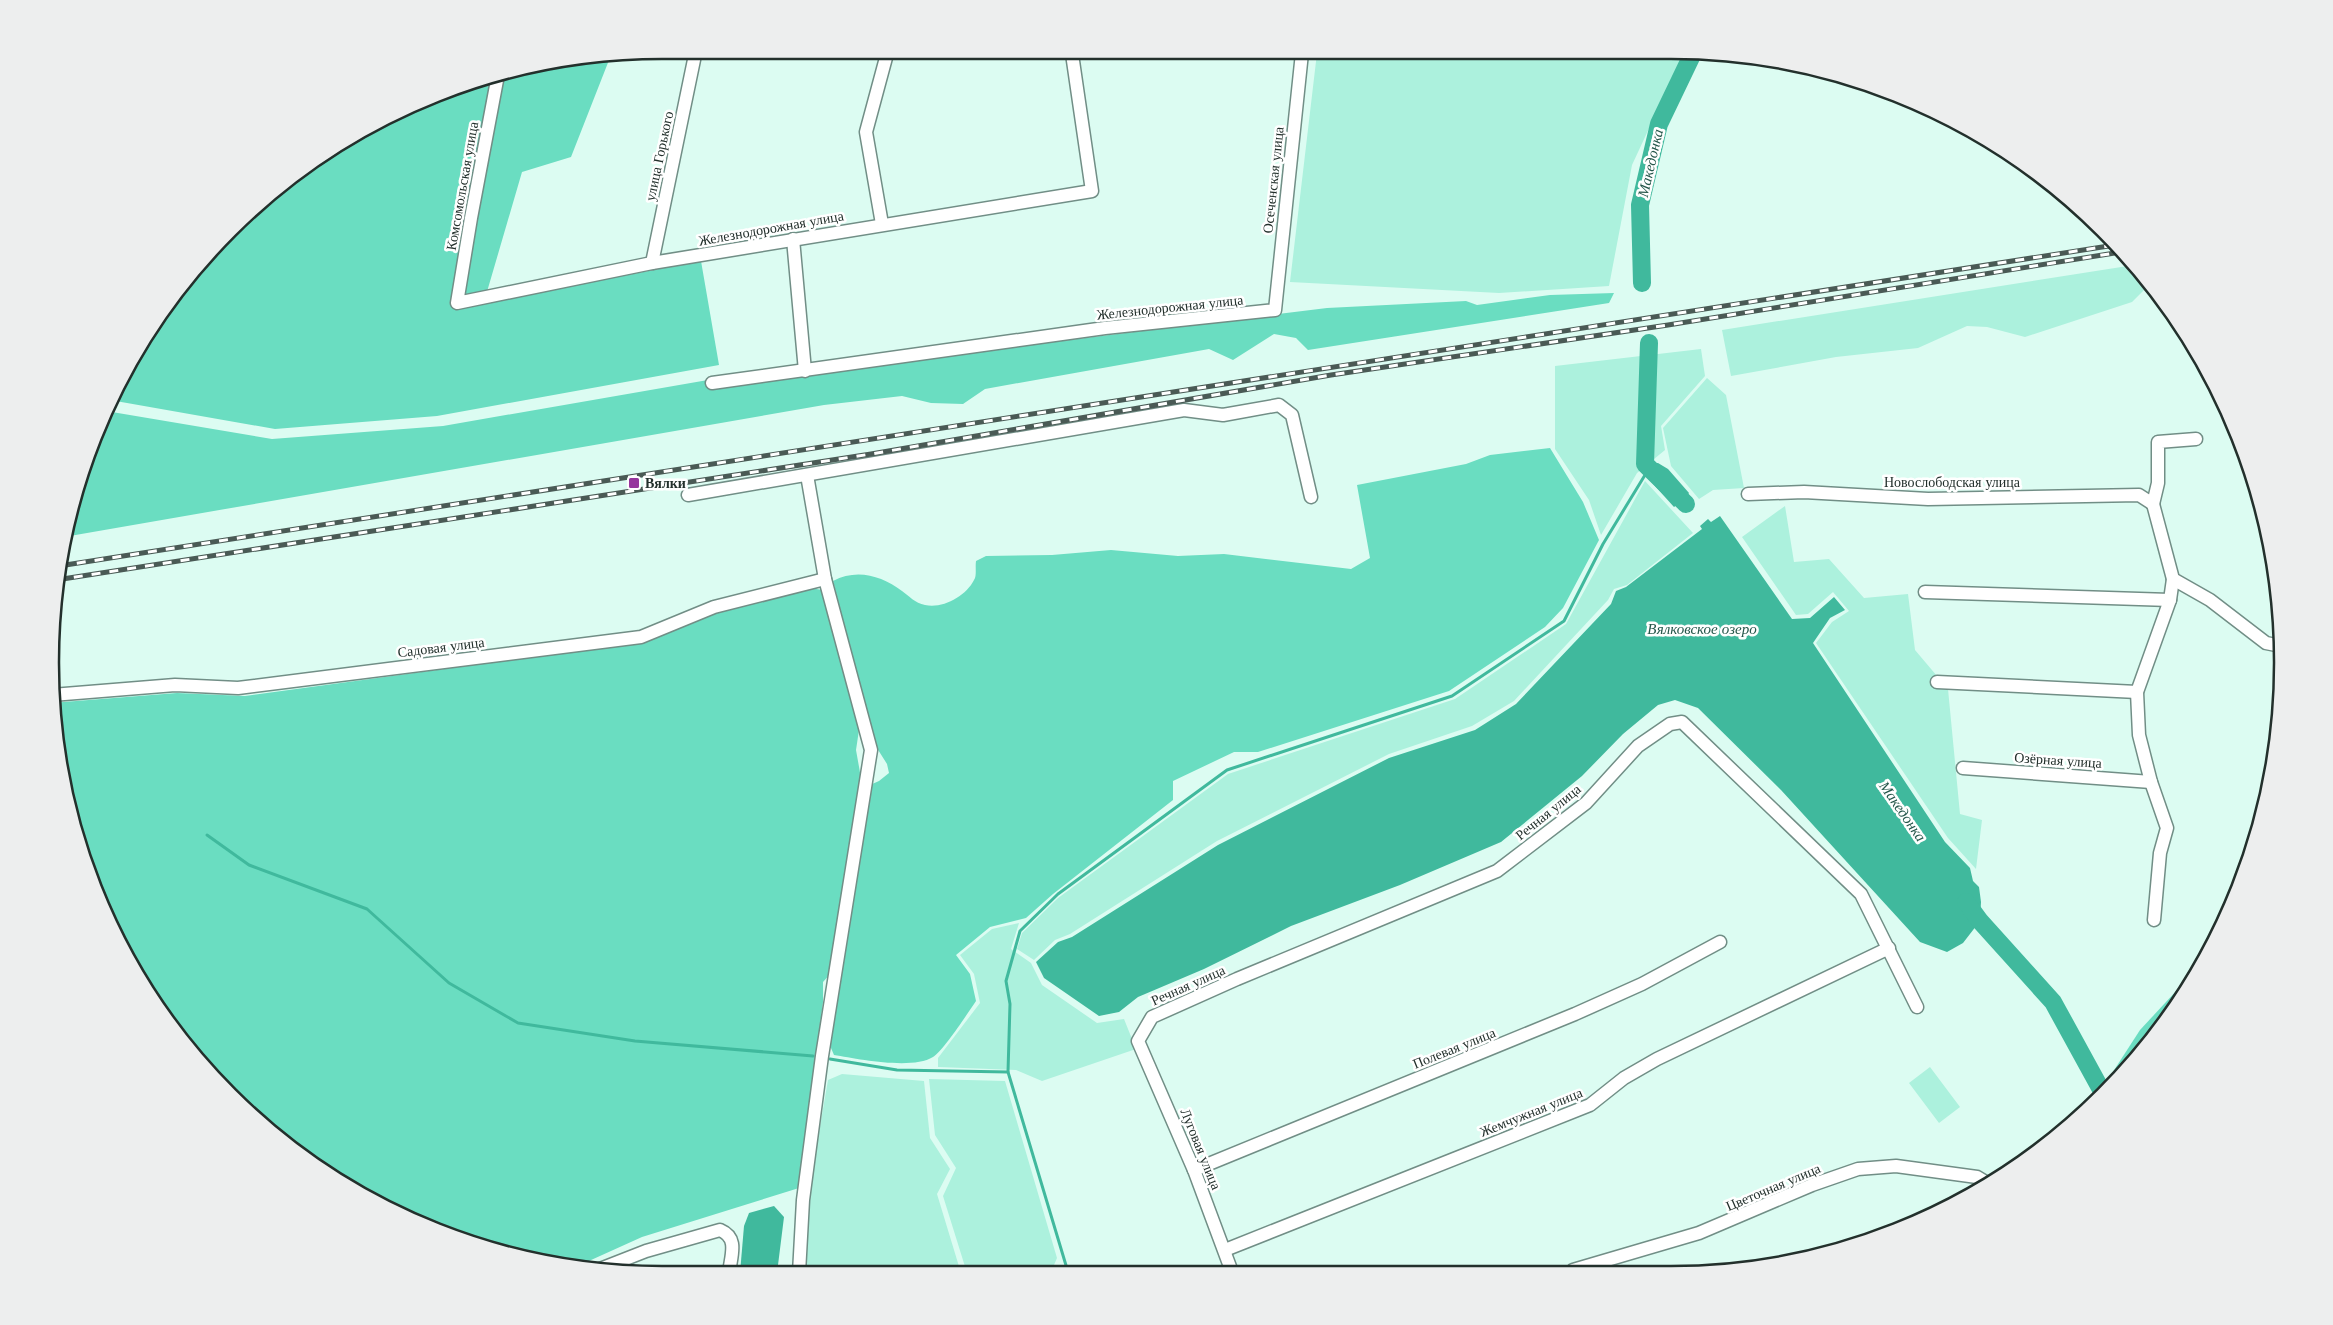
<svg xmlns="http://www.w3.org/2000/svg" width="2333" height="1325" viewBox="0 0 2333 1325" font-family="'Libre Baskerville',serif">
<rect width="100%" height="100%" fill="#dcfcf2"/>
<g fill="#acf1dd">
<path d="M 1685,51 L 1632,165 L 1609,286 L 1499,293 L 1290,282 L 1317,53 Z"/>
<path d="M 2134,265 L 2154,288 L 2145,289 L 2132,302 L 2025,337 L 1987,327 L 1967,326 L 1918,348 L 1836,357 L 1731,376 L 1722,330 Z"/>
<path d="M 1701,349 L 1705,376 L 1661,426 L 1665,450 L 1637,473 L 1601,535 L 1589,500 L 1555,449 L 1555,366 Z"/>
<path d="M 1707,378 L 1726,395 L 1744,488 L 1713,490 L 1699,499 L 1671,466 L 1663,428 Z"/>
<path d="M 1645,481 L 1693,533 L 1627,585 L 1614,589 L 1608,600 L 1514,701 L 1472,726 L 1389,754 L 1217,841 L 1070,934 L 1055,940 L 1034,960 L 1017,949 L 1022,933 L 1058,898 L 1228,774 L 1455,699 L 1566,624 Z"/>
<path d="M 1785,506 L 1794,562 L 1829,559 L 1864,598 L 1908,594 L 1915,650 L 1948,689 L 1960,814 L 1982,820 L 1976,869 L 1948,838 L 1816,643 L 1832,622 L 1849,611 L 1833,592 L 1808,614 L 1796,615 L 1742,537 Z"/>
<path d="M 1019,923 L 1011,949 L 1031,963 L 1042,985 L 1097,1023 L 1124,1019 L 1136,1049 L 1042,1081 L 1016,1070 L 938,1067 L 938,1058 L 980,1003 L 974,974 L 960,955 L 992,929 Z"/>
<path d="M 1930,1067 L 1960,1107 L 1939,1123 L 1909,1083 Z"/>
<path d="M 842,1074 L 924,1081 L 930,1138 L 950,1169 L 937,1194 L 961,1273 L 804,1273 L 811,1178 L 828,1080 Z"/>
<path d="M 929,1079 L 1005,1081 L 1057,1258 L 1051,1272 L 967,1273 L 943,1196 L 956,1168 L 935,1135 Z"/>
</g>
<g fill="#6addc1">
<path d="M 582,55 L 611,55 L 571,157 L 522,172 L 484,302 L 701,261 L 719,365 L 437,416 L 275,429 L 110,400 L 153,322 L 229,230 L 290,176 L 391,113 L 466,82 Z"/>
<path d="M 1614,293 L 1609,303 L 1308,350 L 1296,338 L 1274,334 L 1233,360 L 1209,349 L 985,389 L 963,404 L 931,403 L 902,396 L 824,405 L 64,537 L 71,504 L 106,411 L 272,439 L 443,426 L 806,363 L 1053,342 L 1327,308 L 1466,301 L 1477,305 L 1550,295 Z"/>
<path d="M 1550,448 L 1583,502 L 1599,540 L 1563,608 L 1545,627 L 1449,691 L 1258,752 L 1234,752 L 1173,781 L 1173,800 L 1053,894 L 1026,918 L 990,927 L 956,955 L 970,974 L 976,1001 C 967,1014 944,1050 933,1057 C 912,1070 858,1059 834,1055 L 828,1041 L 870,785 L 879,781 L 889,773 L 887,764 L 875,745 L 833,581 C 857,568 882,576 902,591 C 909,596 915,603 925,605 C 943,609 966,596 974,580 C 977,576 975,567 976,561 L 986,556 L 1052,555 L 1111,550 L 1178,556 L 1224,554 L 1351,569 L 1370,558 L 1357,485 L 1466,464 L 1490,455 Z"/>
<path d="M 810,588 L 823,590 L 859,730 L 856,750 L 861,778 L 832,972 L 823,982 L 823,1002 L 799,1188 L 642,1237 L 580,1265 L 466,1243 L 356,1193 L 259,1123 L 202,1066 L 132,969 L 97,897 L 62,782 L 51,703 L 177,693 L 245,696 L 643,642 L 717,613 Z"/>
<path d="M 2204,961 L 2201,969 L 2104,1095 L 2097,1101 L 2096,1098 L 2140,1030 Z"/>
</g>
<g fill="#40b99d">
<path d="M 1658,463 L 1668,469 L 1689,493 L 1686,497 L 1689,501 L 1683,508 L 1678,504 L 1674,507 L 1645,475 L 1645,464 Z"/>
<path d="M 1720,516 L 1792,619 L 1810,618 L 1834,597 L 1845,610 L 1830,618 L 1813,643 L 1945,842 L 1970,868 L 1973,881 L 1979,887 L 1981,902 L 1980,921 L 1963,943 L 1947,952 L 1920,942 L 1781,790 L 1698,708 L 1675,700 L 1658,705 L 1623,734 L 1582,776 L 1501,842 L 1400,885 L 1291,926 L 1204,969 L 1138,997 L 1119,1012 L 1099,1016 L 1044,978 L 1036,962 L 1058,942 L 1072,937 L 1218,845 L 1389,758 L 1475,730 L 1516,704 L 1611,604 L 1616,591 L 1626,587 L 1702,529 L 1700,526 L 1708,519 L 1711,522 Z"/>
<path d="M 774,1206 L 784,1217 L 777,1273 L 740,1273 L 744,1226 L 749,1213 Z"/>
</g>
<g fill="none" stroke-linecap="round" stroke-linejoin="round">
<g stroke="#40b99d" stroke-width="3">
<path d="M 207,835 L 249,865 L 367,909 L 449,983 L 518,1023 L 635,1041 L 813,1056"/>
<path d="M 830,1059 L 897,1070 L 1008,1072"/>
<path d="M 1068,1272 L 1008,1072 L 1010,1004 L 1006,981 L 1020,931 L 1058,894 L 1227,770 L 1452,696 L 1564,621 L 1603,544 L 1645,475"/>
</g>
<g stroke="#40b99d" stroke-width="18">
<path d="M 1642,283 L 1640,205 L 1659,124 L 1694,51"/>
<path d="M 1649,343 L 1645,464 L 1686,504"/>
<path d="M 1966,902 L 1980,921 L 2053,1002 L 2104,1095"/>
</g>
<defs>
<g id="minor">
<path d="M 498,75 L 471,218 L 457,303 L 652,263 L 1092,191 L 1072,54"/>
<path d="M 882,224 L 866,132 L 887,54"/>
<path d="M 793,239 L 805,371"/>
<path d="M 652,263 L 695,55"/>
<path d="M 712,383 L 1105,328 L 1275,310 L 1302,53"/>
<path d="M 1748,494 L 1804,492 L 1928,499 L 2139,495 L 2153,504"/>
<path d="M 688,495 L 1184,410 L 1223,415 L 1279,405 L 1292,415 L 1311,497"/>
<path d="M 2153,504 L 2173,579 L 2210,600 L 2266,643 L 2281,646"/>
<path d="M 2153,504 L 2158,483 L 2158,442 L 2196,439"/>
<path d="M 1925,592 L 2170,600"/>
<path d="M 1937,682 L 2137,692"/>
<path d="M 52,695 L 175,685 L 238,688 L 641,637 L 714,607 L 825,579"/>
<path d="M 1963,768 L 2151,782"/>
<path d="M 2154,920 L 2160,853 L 2167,828 L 2151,782 L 2139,735 L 2137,692 L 2170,600 L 2173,579"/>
<path d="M 1194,1170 L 1575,1014 L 1642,984 L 1720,942"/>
<path d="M 1225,1250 L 1590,1105 L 1624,1078 L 1657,1059 L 1889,948"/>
<path d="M 600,1269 L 646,1251 L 720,1230 C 739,1238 731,1255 729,1273"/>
<path d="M 1573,1270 L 1699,1233 L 1812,1185 L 1858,1169 L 1896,1166 L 1977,1177 L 1987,1183"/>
<path d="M 1232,1272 L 1194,1170 L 1138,1041 L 1152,1017 L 1237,979 L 1497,871 L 1586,803 L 1638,746 L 1670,724 L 1682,722 L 1861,894 L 1917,1007"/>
<path d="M 799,1273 L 803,1200 L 822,1056 L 871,750 L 825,579 L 807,475"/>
</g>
</defs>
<use href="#minor" stroke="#718e86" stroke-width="15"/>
<use href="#minor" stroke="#fff" stroke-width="12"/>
<defs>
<g id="rail">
<path d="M 59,566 L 2115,245"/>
<path d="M 56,580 L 871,454 L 1331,375 L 1668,325 L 2121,252"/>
</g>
</defs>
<use href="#rail" stroke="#4a5a55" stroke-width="5"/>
<use href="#rail" stroke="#fff" stroke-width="3" stroke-dasharray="9" stroke-linecap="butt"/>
</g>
<rect fill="#96359d" stroke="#fff" stroke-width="2" x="628" y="477" width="12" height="12" rx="2.5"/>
<g text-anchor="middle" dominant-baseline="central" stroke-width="5" stroke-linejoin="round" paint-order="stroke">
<g font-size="14" fill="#23302c" stroke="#fff">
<text transform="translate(659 156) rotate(-78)">улица Горького</text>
<text transform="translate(1273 180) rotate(-84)">Осеченская улица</text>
<text transform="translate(462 186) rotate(-80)">Комсомольская улица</text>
<text transform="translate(771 228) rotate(-10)">Железнодорожная улица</text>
<text transform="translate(1170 307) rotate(-6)">Железнодорожная улица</text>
<text x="1952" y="482">Новослободская улица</text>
<text transform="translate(441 647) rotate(-7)">Садовая улица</text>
<text transform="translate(2058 760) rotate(4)">Озёрная улица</text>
<text transform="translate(1548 812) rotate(-39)">Речная улица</text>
<text transform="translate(1188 985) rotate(-24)">Речная улица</text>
<text transform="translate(1454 1048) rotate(-22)">Полевая улица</text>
<text transform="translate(1531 1112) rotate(-22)">Жемчужная улица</text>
<text transform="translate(1201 1149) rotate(68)">Луговая улица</text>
<text transform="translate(1773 1187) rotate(-23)">Цветочная улица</text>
</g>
<g font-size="14" font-weight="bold" fill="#23302c" stroke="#fff" text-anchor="start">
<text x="645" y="483">Вялки</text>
</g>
<g font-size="15" font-style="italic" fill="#26574b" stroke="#fff">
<text transform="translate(1650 163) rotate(-77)">Македонка</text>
<text x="1702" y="628">Вялковское озеро</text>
<text transform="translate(1903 811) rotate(55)">Македонка</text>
</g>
</g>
<path d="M0 0H2333V1325H0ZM662 59H1671A603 603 0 0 1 2274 662V663A603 603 0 0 1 1671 1266H662A603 603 0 0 1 59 663V662A603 603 0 0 1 662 59Z" fill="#edeeee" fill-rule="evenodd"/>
<path fill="none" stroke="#23302c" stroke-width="2.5" d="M662 59H1671A603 603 0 0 1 2274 662V663A603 603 0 0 1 1671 1266H662A603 603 0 0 1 59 663V662A603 603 0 0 1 662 59Z"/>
</svg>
